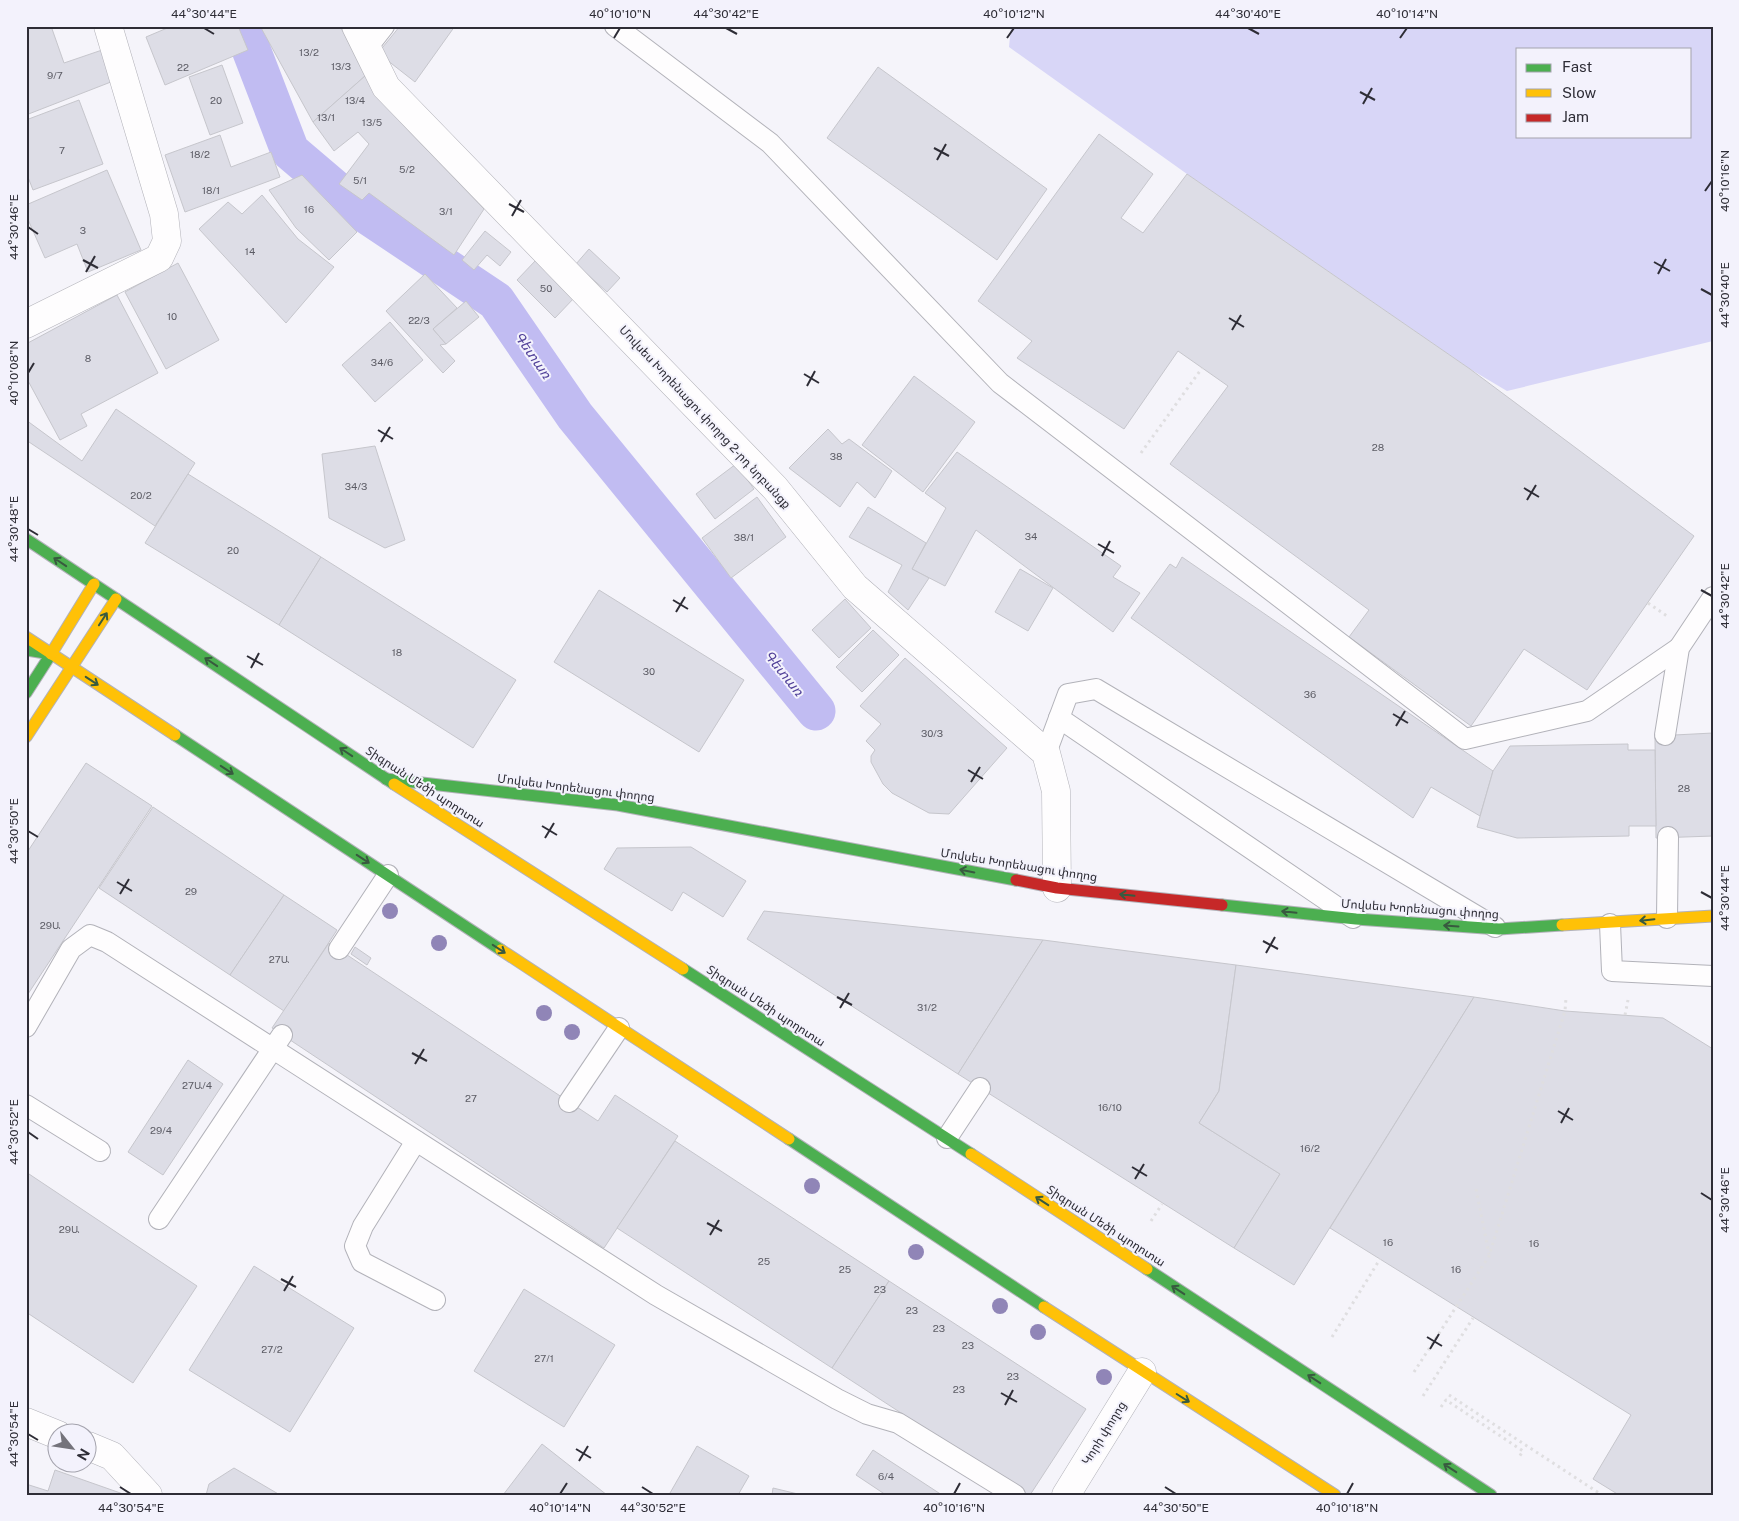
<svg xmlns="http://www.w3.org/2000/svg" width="1739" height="1521" viewBox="0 0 1739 1521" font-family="'Public Sans','Noto Sans Armenian',sans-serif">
<rect width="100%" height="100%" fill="#f5f4fa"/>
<path fill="#d8d6f7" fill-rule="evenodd" d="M 1011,26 L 1713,26 L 1713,341 L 1507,391 L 1470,369 L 1187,174 L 1009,47 ZM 1518,49 L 1690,49 L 1690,136 L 1518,136 Z"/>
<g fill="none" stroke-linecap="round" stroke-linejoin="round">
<path stroke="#c1bcf2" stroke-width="39" d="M 242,26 L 290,151 L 357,208 L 496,301 L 575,416 L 816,711"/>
</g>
<g fill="#dddde6" stroke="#c6c6cc">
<path d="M 26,26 L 51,26 L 64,63 L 105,49 L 116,80 L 26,115 Z"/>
<path d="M 172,26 L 238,26 L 248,50 L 165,85 L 146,37 Z"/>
<path d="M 260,26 L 340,26 L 365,76 L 313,122 Z"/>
<path d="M 400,26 L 455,26 L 415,82 L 378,53 Z"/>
<path d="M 222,65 L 243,123 L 210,135 L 189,77 Z"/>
<path d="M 878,67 L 1047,189 L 997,260 L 827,138 Z"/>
<path d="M 365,76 L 404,126 L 484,209 L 454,255 L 369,193 L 362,200 L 339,184 L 369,144 L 358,132 L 334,151 L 313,122 Z"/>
<path d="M 79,100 L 103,164 L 33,190 L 26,172 L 26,120 Z"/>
<path d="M 1099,134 L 1153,174 L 1121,218 L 1143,233 L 1187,174 L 1470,369 L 1694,536 L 1587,690 L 1524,649 L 1471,726 L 1349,637 L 1369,610 L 1170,464 L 1228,386 L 1178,351 L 1124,429 L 1017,358 L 1032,341 L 978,301 Z"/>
<path d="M 220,135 L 231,167 L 271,152 L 280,177 L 185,212 L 165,155 Z"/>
<path d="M 107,170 L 141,250 L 88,272 L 77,244 L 45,258 L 26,215 L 26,205 Z"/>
<path d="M 302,175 L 357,232 L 329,260 L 296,228 L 269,190 Z"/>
<path d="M 262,195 L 298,239 L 334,267 L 286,323 L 199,229 L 228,202 L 242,214 Z"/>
<path d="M 485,231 L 511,252 L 500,266 L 487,255 L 474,270 L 462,260 Z"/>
<path d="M 589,249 L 620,278 L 607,292 L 576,264 Z"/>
<path d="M 536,260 L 575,297 L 555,318 L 517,280 Z"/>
<path d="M 178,263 L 219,340 L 166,369 L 125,292 Z"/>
<path d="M 425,274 L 457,308 L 433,329 L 446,344 L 440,345 L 455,361 L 443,373 L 386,311 Z"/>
<path d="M 117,295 L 158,373 L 81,414 L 87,426 L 60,440 L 26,377 L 26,344 Z"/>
<path d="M 466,301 L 479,317 L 446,344 L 433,329 Z"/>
<path d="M 390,322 L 423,360 L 375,402 L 342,365 Z"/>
<path d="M 914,376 L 975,422 L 923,492 L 862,445 Z"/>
<path d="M 116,409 L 195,463 L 155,526 L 26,440 L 26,420 L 82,461 Z"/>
<path d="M 828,429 L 842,444 L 849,439 L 892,471 L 875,498 L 857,482 L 840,507 L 789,468 Z"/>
<path d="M 375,446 L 405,540 L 385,548 L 329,518 L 322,454 Z"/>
<path d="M 957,452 L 1121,566 L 1113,577 L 1140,593 L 1113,632 L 976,530 L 945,586 L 912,569 L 946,508 L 925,493 Z"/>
<path d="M 736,464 L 754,489 L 715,519 L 696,494 Z"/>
<path d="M 188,474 L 321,557 L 279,625 L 145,543 Z"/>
<path d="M 757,497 L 786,537 L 731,578 L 702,538 Z"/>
<path d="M 868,507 L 926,543 L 912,569 L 929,578 L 908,610 L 888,592 L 902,565 L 849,537 Z"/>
<path d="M 321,557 L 516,680 L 473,748 L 279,625 Z"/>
<path d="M 1182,557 L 1493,771 L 1480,816 L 1431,787 L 1413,818 L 1131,618 L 1170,564 L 1176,568 Z"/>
<path d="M 1020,569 L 1053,588 L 1028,631 L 995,612 Z"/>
<path d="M 599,590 L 744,680 L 699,752 L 554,662 Z"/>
<path d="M 845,599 L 871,628 L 839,658 L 812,630 Z"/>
<path d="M 873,630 L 899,655 L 862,692 L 836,667 Z"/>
<path d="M 905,658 L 1007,748 L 949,814 L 929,813 L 892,793 L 883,784 L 871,762 L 871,756 L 875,750 L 866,741 L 881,724 L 860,706 Z"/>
<path d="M 1713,733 L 1713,836 L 1656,838 L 1655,736 Z"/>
<path d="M 1628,744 L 1628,750 L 1655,750 L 1656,826 L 1629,826 L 1629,836 L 1517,838 L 1477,827 L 1493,771 L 1510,746 Z"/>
<path d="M 86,763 L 152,806 L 26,997 L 26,854 Z"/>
<path d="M 153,807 L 284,895 L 230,975 L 99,888 Z"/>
<path d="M 691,847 L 746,881 L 723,917 L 683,892 L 672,911 L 604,869 L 617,848 Z"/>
<path d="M 284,895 L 337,930 L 284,1011 L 230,975 Z"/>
<path d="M 764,911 L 1022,938 L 1043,940 L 958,1074 L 747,939 Z"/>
<path d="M 1043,940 L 1236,965 L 1219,1091 L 1199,1123 L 1280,1174 L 1234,1248 L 958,1074 Z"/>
<path d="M 329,943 L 598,1121 L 615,1095 L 678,1136 L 604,1248 L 272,1028 Z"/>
<path d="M 355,947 L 371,958 L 367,965 L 351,954 Z"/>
<path d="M 1236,965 L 1474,997 L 1294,1285 L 1234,1248 L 1280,1174 L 1199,1123 L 1219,1091 Z"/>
<path d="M 1474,997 L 1565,1011 L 1663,1018 L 1713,1049 L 1713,1495 L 1619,1495 L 1593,1479 L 1631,1415 L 1330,1228 Z"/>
<path d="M 188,1060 L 223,1084 L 163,1175 L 128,1152 Z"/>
<path d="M 675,1141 L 889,1281 L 832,1368 L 617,1228 Z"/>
<path d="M 26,1172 L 197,1286 L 133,1383 L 26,1312 Z"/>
<path d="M 254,1266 L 354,1328 L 290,1432 L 189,1370 Z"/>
<path d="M 889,1281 L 1086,1409 L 1030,1495 L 1027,1495 L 832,1368 Z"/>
<path d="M 524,1289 L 615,1345 L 564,1427 L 474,1371 Z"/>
<path d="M 542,1444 L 607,1495 L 503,1495 Z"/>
<path d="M 697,1446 L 749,1476 L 738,1495 L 674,1495 L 670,1493 Z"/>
<path d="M 873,1450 L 942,1495 L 886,1495 L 856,1475 Z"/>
<path d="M 234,1468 L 280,1495 L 206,1495 L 209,1484 Z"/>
<path d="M 55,1470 L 126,1495 L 26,1495 L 26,1484 L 48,1491 Z"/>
<path d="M 773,1488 L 802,1495 L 772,1495 Z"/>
</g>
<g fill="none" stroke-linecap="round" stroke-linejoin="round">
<defs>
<g id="lane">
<path d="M 615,26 L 770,143 L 1000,383 L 1465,739 L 1587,711 L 1679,648"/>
<path d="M 366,49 L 384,26"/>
<path d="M 1059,718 L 1353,918"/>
<path d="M 1665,735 L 1679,648 L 1713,597"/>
<path d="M 1046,753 L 1068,694 L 1096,689 L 1495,927"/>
<path d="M 1667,918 L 1668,837"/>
<path d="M 1610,924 L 1612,971 L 1713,976"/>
<path d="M 339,949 L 388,875"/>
<path d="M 26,1027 L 71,949 L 90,935 L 107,942 L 656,1295 L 837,1399 L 867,1414 L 898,1423 L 1015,1495"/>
<path d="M 569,1102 L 619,1028"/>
<path d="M 26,1105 L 100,1151"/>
<path d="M 947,1138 L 980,1088"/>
<path d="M 416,1141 L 363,1226 L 355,1246 L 362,1262 L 435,1300"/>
<path d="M 159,1219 L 282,1035"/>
</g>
<g id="street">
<path d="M 356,26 L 386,87 L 775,488 L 855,587 L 1046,753 L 1056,791 L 1057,888"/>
<path d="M 26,324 L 159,258 L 167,241 L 164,214 L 108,26"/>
<path d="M 26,1422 L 58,1435"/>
<path d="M 88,1446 L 112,1456 L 148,1495"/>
<path d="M 1066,1495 L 1142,1372"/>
</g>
<g id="fast">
<path d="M 26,539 L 394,784"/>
<path d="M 26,693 L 51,654 L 27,650"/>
<path d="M 175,735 L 501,950"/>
<path d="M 386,779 L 618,805 L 1016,880"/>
<path d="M 1222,905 L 1356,919 L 1499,929 L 1562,925"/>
<path d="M 683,969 L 971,1154"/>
<path d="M 789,1139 L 1044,1307"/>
<path d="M 1147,1269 L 1491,1495"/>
</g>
<g id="slow">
<path d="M 26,637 L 175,735"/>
<path d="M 51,654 L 94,584"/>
<path d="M 26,737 L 116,599"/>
<path d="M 394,784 L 683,969"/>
<path d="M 1562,925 L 1713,916"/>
<path d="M 501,950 L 789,1139"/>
<path d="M 971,1154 L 1147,1269"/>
<path d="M 1044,1307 L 1335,1495"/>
</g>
<path id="jam" d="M 1016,880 L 1057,888 L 1222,905"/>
</defs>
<use href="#lane" stroke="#b2b2b9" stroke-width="22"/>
<use href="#street" stroke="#b2b2b9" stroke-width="29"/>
<use href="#fast" stroke="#b2b2b9" stroke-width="13"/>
<use href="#slow" stroke="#b2b2b9" stroke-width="13"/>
<use href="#jam" stroke="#b2b2b9" stroke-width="13"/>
<g stroke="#dfdee0" stroke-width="3" stroke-dasharray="2.5 4" stroke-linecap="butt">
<path d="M 1141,453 L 1202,368"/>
<path d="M 1648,603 L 1667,616"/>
<path d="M 1625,1015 L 1628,1000"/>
<path d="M 1476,1189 L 1489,1254"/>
<path d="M 1151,1221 L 1162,1204"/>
<path d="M 1332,1337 L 1380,1259"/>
<path d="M 1414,1372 L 1489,1256 L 1565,1011 L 1566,998"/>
<path d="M 1449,1395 L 1602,1495"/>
<path d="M 1423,1396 L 1473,1318"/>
<path d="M 1441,1407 L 1446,1400 L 1523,1451 L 1519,1457"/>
</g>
<use href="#lane" stroke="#fefdfe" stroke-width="20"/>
<use href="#street" stroke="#fefdfe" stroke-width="28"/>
<use href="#fast" stroke="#4caf50" stroke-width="11"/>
<use href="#slow" stroke="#ffc107" stroke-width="11"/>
<use href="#jam" stroke="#c62828" stroke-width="11"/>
</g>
<g fill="#9085b7">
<circle cx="390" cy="911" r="8"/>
<circle cx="439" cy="943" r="8"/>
<circle cx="544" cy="1013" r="8"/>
<circle cx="572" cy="1032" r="8"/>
<circle cx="812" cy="1186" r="8"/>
<circle cx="916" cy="1252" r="8"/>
<circle cx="1000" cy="1306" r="8"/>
<circle cx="1038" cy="1332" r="8"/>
<circle cx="1104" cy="1377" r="8"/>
</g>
<defs><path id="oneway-shaft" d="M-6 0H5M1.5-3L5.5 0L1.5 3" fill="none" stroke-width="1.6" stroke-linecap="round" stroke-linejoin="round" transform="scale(1.25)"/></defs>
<g stroke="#385a3f">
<use href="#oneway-shaft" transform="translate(60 562) rotate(-146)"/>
<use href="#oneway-shaft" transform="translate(103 619) rotate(-57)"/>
<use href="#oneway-shaft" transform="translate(211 662) rotate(-146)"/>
<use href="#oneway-shaft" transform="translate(92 681) rotate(33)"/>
<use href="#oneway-shaft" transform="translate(346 752) rotate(-146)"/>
<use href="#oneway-shaft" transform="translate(227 770) rotate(33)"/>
<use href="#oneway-shaft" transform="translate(363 859) rotate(33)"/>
<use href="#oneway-shaft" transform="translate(967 871) rotate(-169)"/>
<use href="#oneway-shaft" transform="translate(1127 895) rotate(-174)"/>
<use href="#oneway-shaft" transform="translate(1289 912) rotate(-174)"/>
<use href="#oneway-shaft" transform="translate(1647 920) rotate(174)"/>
<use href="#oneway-shaft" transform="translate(1451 926) rotate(-176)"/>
<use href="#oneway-shaft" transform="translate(499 949) rotate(33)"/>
<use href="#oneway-shaft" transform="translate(1042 1201) rotate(-147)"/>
<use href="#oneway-shaft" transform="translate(1178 1290) rotate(-147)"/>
<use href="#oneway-shaft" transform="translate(1314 1379) rotate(-147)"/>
<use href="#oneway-shaft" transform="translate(1183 1398) rotate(32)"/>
<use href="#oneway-shaft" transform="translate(1450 1468) rotate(-147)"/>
</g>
<path fill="none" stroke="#2e2d36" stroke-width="2" d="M 204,28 L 214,34M 726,28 L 737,34M 1248,28 L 1259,34M 614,38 L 620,28M 1007,38 L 1014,28M 1400,38 L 1407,28M 1360,92 L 1375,100M 1363,104 L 1372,88M 934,148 L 949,156M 937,160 L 946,144M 1705,191 L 1712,181M 509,204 L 524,212M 512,216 L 521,200M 28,227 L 38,234M 83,260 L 98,268M 1654,262 L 1670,271M 86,272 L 95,256M 1658,274 L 1666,259M 1701,289 L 1712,295M 1229,318 L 1244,327M 1232,330 L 1241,315M 28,373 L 34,363M 804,374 L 819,383M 807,386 L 815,371M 378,430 L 393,439M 381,442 L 390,427M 1524,488 L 1539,497M 1527,500 L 1536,485M 28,529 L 38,535M 1098,544 L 1114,553M 1102,556 L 1110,541M 1701,590 L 1712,596M 673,600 L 688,609M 676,612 L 685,597M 247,656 L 263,665M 251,668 L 259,653M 1393,714 L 1408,723M 1396,726 L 1405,711M 968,770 L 983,779M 971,782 L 980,767M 542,826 L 557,835M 28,831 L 38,837M 545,838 L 554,823M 117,882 L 132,891M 1701,892 L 1712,898M 120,894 L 129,879M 1263,941 L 1278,949M 1266,953 L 1275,937M 837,997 L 852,1005M 840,1008 L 849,993M 412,1053 L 427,1061M 415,1064 L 424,1049M 1558,1111 L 1573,1120M 1561,1123 L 1569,1108M 28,1132 L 38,1139M 1132,1167 L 1147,1176M 1135,1179 L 1144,1164M 1701,1193 L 1712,1200M 707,1223 L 722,1231M 710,1235 L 719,1220M 281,1279 L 296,1287M 284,1291 L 293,1276M 1427,1337 L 1442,1346M 1430,1349 L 1439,1334M 1001,1393 L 1017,1402M 1005,1405 L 1013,1390M 28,1434 L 38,1440M 576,1449 L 591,1458M 579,1461 L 588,1446M 120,1487 L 131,1494M 642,1487 L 653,1494M 1165,1487 L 1176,1494M 560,1494 L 567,1483M 954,1494 L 960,1483M 1347,1494 L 1353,1483"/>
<g text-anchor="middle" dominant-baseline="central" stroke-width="4" stroke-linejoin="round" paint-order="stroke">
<g font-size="10" fill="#5c5c65">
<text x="309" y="52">13/2</text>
<text x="341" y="66">13/3</text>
<text x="183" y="67">22</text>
<text x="55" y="75">9/7</text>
<text x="216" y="100">20</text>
<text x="355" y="100">13/4</text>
<text x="326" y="117">13/1</text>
<text x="372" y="122">13/5</text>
<text x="62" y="150">7</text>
<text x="200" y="154">18/2</text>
<text x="407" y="169">5/2</text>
<text x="360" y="180">5/1</text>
<text x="211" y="190">18/1</text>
<text x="309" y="209">16</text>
<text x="446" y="211">3/1</text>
<text x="83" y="230">3</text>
<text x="250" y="251">14</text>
<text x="546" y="288">50</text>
<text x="172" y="316">10</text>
<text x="419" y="320">22/3</text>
<text x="88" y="358">8</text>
<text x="382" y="362">34/6</text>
<text x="1378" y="447">28</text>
<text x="836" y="456">38</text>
<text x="356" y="486">34/3</text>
<text x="141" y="495">20/2</text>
<text x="1031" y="536">34</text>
<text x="744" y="537">38/1</text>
<text x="233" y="550">20</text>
<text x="397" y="652">18</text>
<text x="649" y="671">30</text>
<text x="1310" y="694">36</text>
<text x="932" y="733">30/3</text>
<text x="1684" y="788">28</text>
<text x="191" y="891">29</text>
<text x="50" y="925">29Ա</text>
<text x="279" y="959">27Ա</text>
<text x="927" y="1007">31/2</text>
<text x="197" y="1085">27Ա/4</text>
<text x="471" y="1098">27</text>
<text x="1110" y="1107">16/10</text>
<text x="161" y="1130">29/4</text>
<text x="1310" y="1148">16/2</text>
<text x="69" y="1229">29Ա</text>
<text x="1388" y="1242">16</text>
<text x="1534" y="1243">16</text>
<text x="764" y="1261">25</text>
<text x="845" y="1269">25</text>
<text x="1456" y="1269">16</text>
<text x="880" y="1289">23</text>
<text x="912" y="1310">23</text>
<text x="939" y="1328">23</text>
<text x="968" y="1345">23</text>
<text x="272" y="1349">27/2</text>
<text x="544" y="1358">27/1</text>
<text x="1013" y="1376">23</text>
<text x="959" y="1389">23</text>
<text x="886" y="1476">6/4</text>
</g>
<g font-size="12" fill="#2e2d36" stroke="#f3f2fc">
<text transform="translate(705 417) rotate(47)">Մովսես Խորենացու փողոց 2-րդ նրբանցք</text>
<text transform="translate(425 787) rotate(33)">Տիգրան Մեծի պողոտա</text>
<text transform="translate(576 788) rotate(7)">Մովսես Խորենացու փողոց</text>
<text transform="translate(1019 865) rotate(9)">Մովսես Խորենացու փողոց</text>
<text transform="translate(1420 909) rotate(4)">Մովսես Խորենացու փողոց</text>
<text transform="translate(766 1006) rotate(33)">Տիգրան Մեծի պողոտա</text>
<text transform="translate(1106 1226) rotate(33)">Տիգրան Մեծի պողոտա</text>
<text transform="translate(1104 1433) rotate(-58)">Կորի փողոց</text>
</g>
<g font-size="14" font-style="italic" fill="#524299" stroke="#f3f2fc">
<text transform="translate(533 355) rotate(55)">Գետառ</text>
<text transform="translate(784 673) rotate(51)">Գետառ</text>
</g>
</g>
<rect width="1739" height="1521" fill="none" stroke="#f3f2fc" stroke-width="55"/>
<rect x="1516" y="48" width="175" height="90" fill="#f3f2fc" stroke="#a4a3ad"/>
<rect x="1526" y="64" width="25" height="8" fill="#4caf50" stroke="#a4a3ad"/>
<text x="1562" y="72" font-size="15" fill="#2e2d36">Fast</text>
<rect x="1526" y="89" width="25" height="8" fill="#ffc107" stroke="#a4a3ad"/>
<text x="1562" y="98" font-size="15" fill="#2e2d36">Slow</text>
<rect x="1526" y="114" width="25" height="8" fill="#c62828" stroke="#a4a3ad"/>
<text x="1562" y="122" font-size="15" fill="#2e2d36">Jam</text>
<g transform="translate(72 1448) rotate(120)"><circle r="24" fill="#f3f2fc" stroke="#a4a3ad"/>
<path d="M0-4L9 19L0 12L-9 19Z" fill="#74737b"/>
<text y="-8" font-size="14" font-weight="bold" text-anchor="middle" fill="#2e2d36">N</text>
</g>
<rect x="28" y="28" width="1684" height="1466" fill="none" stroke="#2e2d36" stroke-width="2"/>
<g font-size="12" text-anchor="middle" fill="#2e2d36">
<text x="204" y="18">44°30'44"E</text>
<text x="620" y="18">40°10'10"N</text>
<text x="726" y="18">44°30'42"E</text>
<text x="1014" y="18">40°10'12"N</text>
<text x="1248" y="18">44°30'40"E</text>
<text x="1407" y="18">40°10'14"N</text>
<text transform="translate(1725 181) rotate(-90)" y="4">40°10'16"N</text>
<text transform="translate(14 227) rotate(-90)" y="4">44°30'46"E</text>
<text transform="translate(1725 295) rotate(-90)" y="4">44°30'40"E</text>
<text transform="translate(14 373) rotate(-90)" y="4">40°10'08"N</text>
<text transform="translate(14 529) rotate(-90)" y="4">44°30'48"E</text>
<text transform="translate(1725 596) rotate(-90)" y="4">44°30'42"E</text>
<text transform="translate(14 831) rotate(-90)" y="4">44°30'50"E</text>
<text transform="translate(1725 898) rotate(-90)" y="4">44°30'44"E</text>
<text transform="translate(14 1132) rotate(-90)" y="4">44°30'52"E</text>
<text transform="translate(1725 1200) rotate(-90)" y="4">44°30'46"E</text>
<text transform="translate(14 1434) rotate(-90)" y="4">44°30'54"E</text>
<text x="131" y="1512">44°30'54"E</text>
<text x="560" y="1512">40°10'14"N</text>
<text x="653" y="1512">44°30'52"E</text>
<text x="954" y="1512">40°10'16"N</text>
<text x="1176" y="1512">44°30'50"E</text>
<text x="1347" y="1512">40°10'18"N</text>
</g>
</svg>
